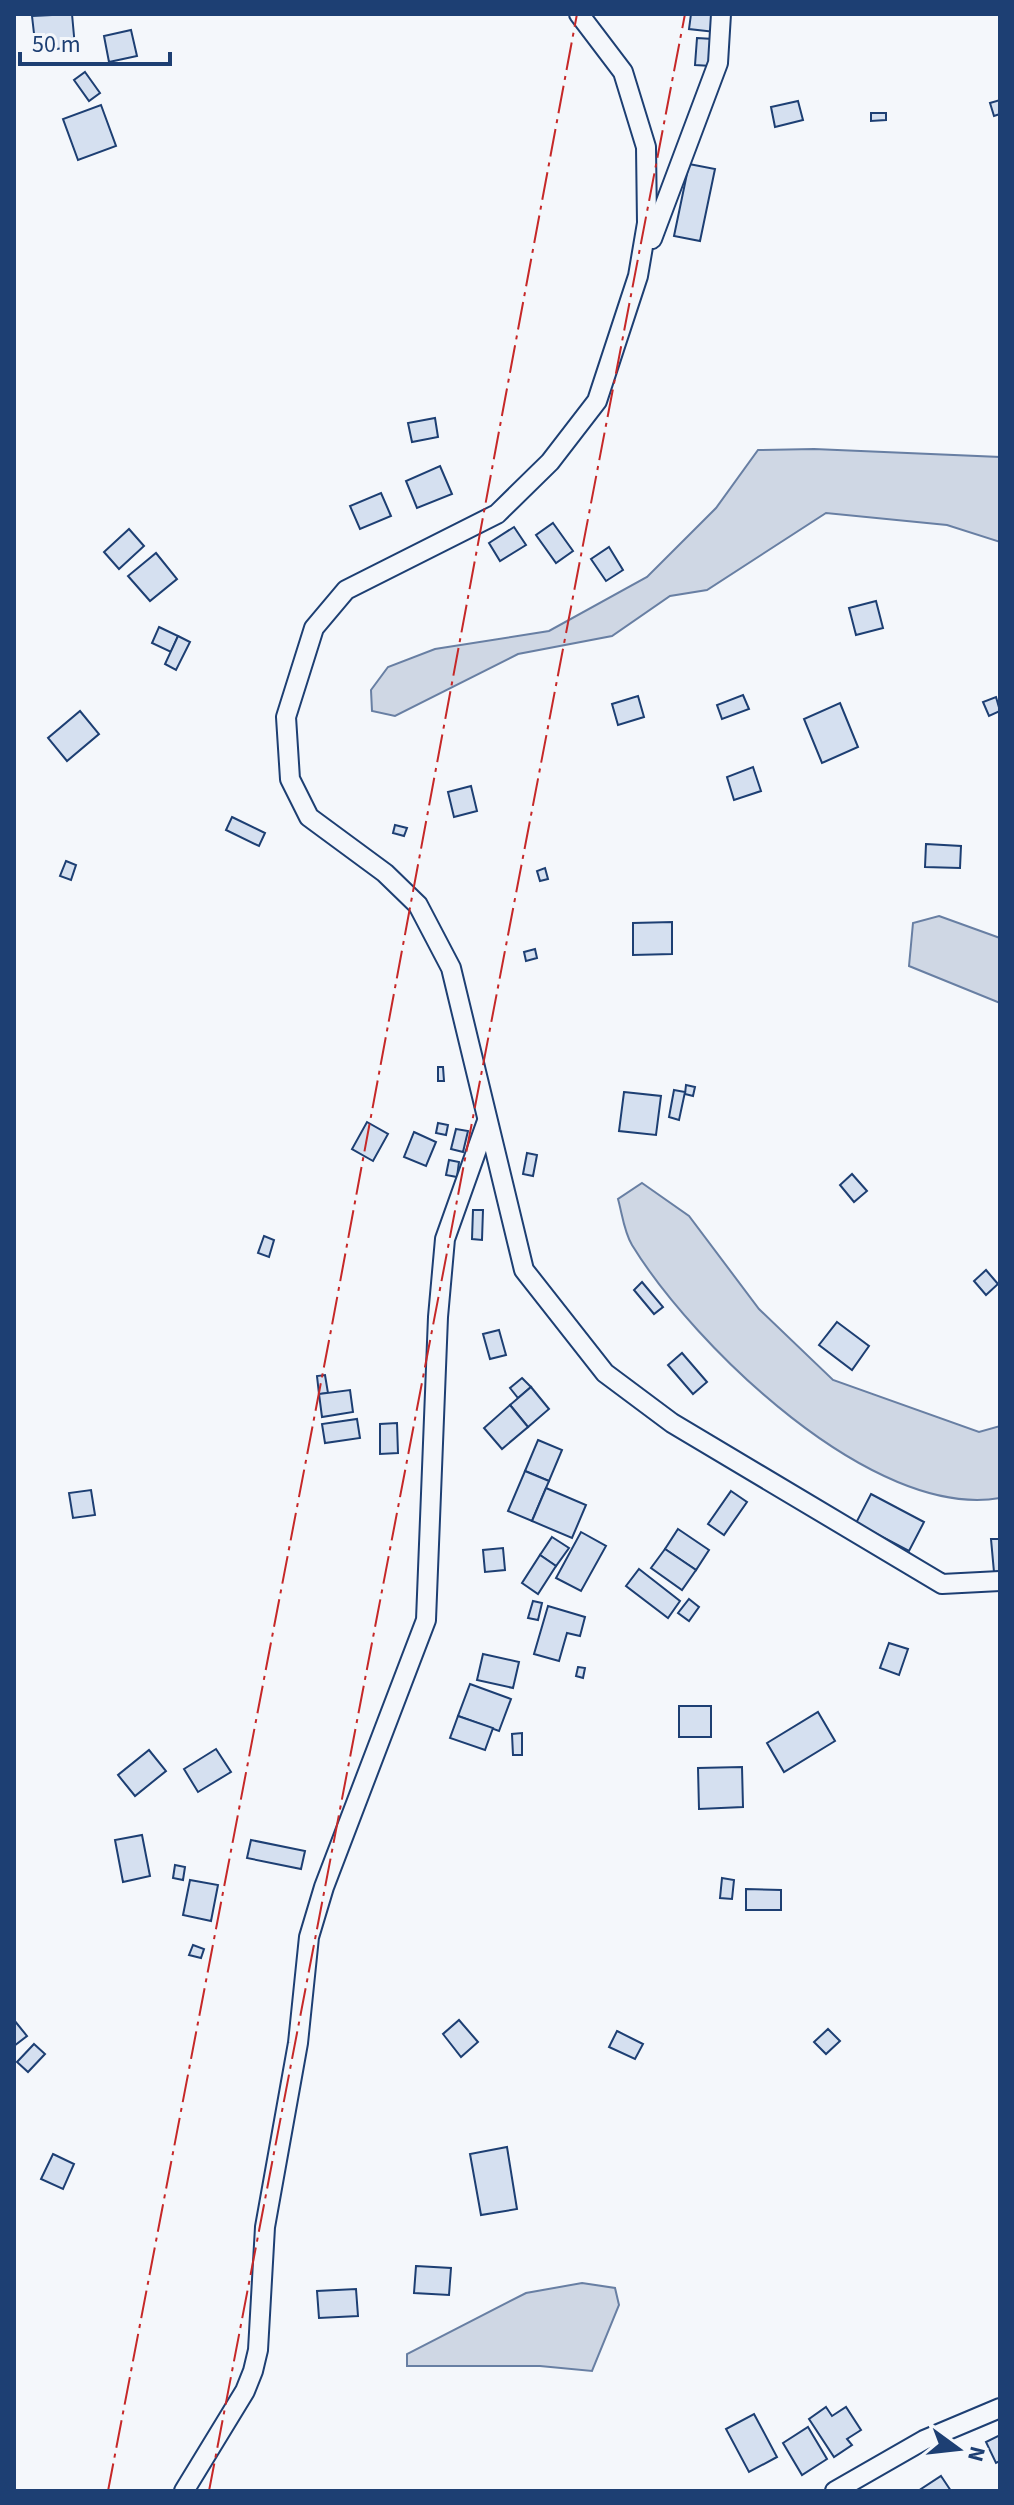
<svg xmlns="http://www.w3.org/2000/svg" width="1014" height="2505" viewBox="0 0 1014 2505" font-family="'Source Sans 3',sans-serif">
<rect width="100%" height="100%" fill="#f4f7fb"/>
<g fill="#cfd7e4" stroke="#687fa3" stroke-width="2">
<path d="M 814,449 L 1000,457 L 1000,542 L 947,525 L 826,513 L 707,590 L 670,596 L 612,636 L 518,654 L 395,716 L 372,711 L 371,690 L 388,667 L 435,649 L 549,631 L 647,577 L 716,508 L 758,450 Z"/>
<path d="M 939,916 L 1000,938 L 1000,1003 L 909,966 L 913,923 Z"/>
<path d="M 642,1183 L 689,1216 L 759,1309 L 833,1380 L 979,1432 L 1000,1426 L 1000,1498 C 873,1520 694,1346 632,1245 C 624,1232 622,1213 618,1199 Z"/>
<path d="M 582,2283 L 615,2288 L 619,2305 L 592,2371 L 540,2366 L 407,2366 L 407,2354 L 526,2293 Z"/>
</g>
<g fill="#d5e0f0" stroke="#1d3f73" stroke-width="2">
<path d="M 72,14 L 75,47 L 36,51 L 32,16 Z"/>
<path d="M 691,14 L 716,14 L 715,32 L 689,29 Z"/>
<path d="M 131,30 L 137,56 L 109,62 L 104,36 Z"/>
<path d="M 697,38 L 713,39 L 711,66 L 695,65 Z"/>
<path d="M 85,72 L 100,93 L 89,101 L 74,80 Z"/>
<path d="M 1000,100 L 1000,114 L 994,116 L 990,103 Z"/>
<path d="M 798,101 L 803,120 L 775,127 L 771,107 Z"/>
<path d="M 101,105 L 116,146 L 78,160 L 63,119 Z"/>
<path d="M 871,113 L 886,113 L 886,120 L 871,121 Z"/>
<path d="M 689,164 L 715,169 L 700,241 L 674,236 Z"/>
<path d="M 435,418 L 438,437 L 412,442 L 408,423 Z"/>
<path d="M 440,466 L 452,494 L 417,508 L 406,481 Z"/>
<path d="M 381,493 L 391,516 L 360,529 L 350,506 Z"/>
<path d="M 553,523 L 573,551 L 556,563 L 536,535 Z"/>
<path d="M 514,527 L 526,545 L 500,561 L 489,543 Z"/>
<path d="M 129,529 L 144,546 L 119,569 L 104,552 Z"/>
<path d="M 609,547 L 623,570 L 606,581 L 591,559 Z"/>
<path d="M 156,553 L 177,579 L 150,601 L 128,576 Z"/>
<path d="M 876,601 L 883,628 L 856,635 L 849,608 Z"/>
<path d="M 159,627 L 178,636 L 171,652 L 152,643 Z"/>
<path d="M 178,636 L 190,642 L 176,670 L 165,664 Z"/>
<path d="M 743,695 L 749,709 L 722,719 L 717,705 Z"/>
<path d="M 638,696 L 644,717 L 618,725 L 612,704 Z"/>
<path d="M 996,697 L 1000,711 L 989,716 L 983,702 Z"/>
<path d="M 840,703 L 858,747 L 822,763 L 804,719 Z"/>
<path d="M 80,711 L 99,734 L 67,761 L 48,738 Z"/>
<path d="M 753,767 L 761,791 L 734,800 L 727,777 Z"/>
<path d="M 471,786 L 477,811 L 454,817 L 448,792 Z"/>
<path d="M 232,817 L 265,833 L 259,846 L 226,830 Z"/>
<path d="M 395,825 L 407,828 L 404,836 L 393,833 Z"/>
<path d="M 926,844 L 961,846 L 960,868 L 925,867 Z"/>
<path d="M 66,861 L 76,865 L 71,880 L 60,876 Z"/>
<path d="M 545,868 L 548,879 L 540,881 L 537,871 Z"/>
<path d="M 672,922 L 672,954 L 633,955 L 633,923 Z"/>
<path d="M 535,949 L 537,958 L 526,961 L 524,952 Z"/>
<path d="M 438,1067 L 443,1067 L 444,1081 L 438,1081 Z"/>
<path d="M 686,1085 L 695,1087 L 693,1096 L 685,1094 Z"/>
<path d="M 674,1090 L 685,1092 L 679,1120 L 669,1117 Z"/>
<path d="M 624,1092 L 661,1096 L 656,1135 L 619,1131 Z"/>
<path d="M 367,1122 L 388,1134 L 373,1161 L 352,1149 Z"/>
<path d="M 438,1123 L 448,1125 L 446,1135 L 436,1133 Z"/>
<path d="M 456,1129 L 468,1131 L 463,1152 L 451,1149 Z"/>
<path d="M 414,1132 L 436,1142 L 426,1166 L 404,1157 Z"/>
<path d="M 527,1153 L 537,1155 L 533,1176 L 523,1174 Z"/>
<path d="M 449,1160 L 459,1162 L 457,1177 L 446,1175 Z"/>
<path d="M 852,1174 L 867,1191 L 854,1202 L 840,1185 Z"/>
<path d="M 473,1210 L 483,1210 L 482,1240 L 472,1239 Z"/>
<path d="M 264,1236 L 274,1240 L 269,1257 L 258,1253 Z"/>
<path d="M 986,1270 L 998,1284 L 986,1295 L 974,1281 Z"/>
<path d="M 642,1282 L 663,1307 L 654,1314 L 634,1290 Z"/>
<path d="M 837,1322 L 869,1346 L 852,1370 L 819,1345 Z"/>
<path d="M 499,1330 L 506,1355 L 490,1359 L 483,1334 Z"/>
<path d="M 682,1353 L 707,1382 L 693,1394 L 668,1365 Z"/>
<path d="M 325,1375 L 328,1393 L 319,1394 L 317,1376 Z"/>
<path d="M 522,1378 L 531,1387 L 518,1398 L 510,1388 Z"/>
<path d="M 531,1387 L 549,1409 L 528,1427 L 510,1405 Z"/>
<path d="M 350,1390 L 353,1412 L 322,1417 L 319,1394 Z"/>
<path d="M 510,1405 L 528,1427 L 502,1449 L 484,1428 Z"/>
<path d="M 357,1419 L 360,1438 L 325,1443 L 322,1424 Z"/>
<path d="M 397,1423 L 398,1453 L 380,1454 L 380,1424 Z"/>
<path d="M 538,1440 L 562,1450 L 549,1481 L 525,1471 Z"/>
<path d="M 525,1471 L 549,1481 L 532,1521 L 508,1511 Z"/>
<path d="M 546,1488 L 586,1505 L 572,1538 L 532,1521 Z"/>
<path d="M 91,1490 L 95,1515 L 73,1518 L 69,1493 Z"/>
<path d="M 731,1491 L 747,1502 L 724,1535 L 708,1524 Z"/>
<path d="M 871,1494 L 924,1522 L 909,1551 L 856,1523 Z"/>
<path d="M 678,1529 L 709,1550 L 696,1570 L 665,1549 Z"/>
<path d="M 581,1532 L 606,1546 L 581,1591 L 556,1578 Z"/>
<path d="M 552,1537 L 569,1548 L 556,1566 L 540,1555 Z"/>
<path d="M 991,1539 L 1000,1539 L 1000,1571 L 994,1572 Z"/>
<path d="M 503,1548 L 505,1570 L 485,1572 L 483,1550 Z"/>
<path d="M 665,1549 L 696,1570 L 682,1590 L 651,1568 Z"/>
<path d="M 540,1555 L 556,1566 L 538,1594 L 522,1583 Z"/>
<path d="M 639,1569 L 680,1601 L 668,1618 L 626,1586 Z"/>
<path d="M 689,1599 L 699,1607 L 689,1621 L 678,1613 Z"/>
<path d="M 533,1601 L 542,1603 L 538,1620 L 528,1618 Z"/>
<path d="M 548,1606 L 585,1617 L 580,1636 L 567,1633 L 559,1661 L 534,1654 Z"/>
<path d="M 889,1643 L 908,1649 L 899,1675 L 880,1668 Z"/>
<path d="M 483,1654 L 519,1662 L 513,1688 L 477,1680 Z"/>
<path d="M 578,1667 L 585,1668 L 583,1678 L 576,1676 Z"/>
<path d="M 470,1684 L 511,1699 L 499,1731 L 458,1716 Z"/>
<rect x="679" y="1706" width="32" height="31"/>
<path d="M 818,1712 L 835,1741 L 784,1772 L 767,1743 Z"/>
<path d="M 458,1716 L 493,1728 L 485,1750 L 450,1738 Z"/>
<path d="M 522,1733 L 522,1755 L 513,1755 L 512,1734 Z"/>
<path d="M 216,1749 L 231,1772 L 198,1792 L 184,1769 Z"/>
<path d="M 149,1750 L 166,1771 L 135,1796 L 118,1775 Z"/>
<path d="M 742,1767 L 743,1807 L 699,1809 L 698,1768 Z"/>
<path d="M 142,1835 L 150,1876 L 123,1882 L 115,1840 Z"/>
<path d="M 251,1840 L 305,1851 L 301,1869 L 247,1858 Z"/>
<path d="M 175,1865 L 185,1867 L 183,1880 L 173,1878 Z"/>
<path d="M 722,1878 L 734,1880 L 732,1899 L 720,1898 Z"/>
<path d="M 190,1880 L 218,1885 L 211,1921 L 183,1915 Z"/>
<path d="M 746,1889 L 781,1890 L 781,1910 L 746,1910 Z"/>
<path d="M 193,1945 L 204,1949 L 201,1958 L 189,1955 Z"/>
<path d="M 14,2020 L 27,2036 L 14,2046 Z"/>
<path d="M 459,2020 L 478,2042 L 461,2057 L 443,2034 Z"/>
<path d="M 828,2029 L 840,2041 L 826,2054 L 814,2042 Z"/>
<path d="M 617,2031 L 643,2044 L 635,2059 L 609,2047 Z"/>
<path d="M 34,2044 L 45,2054 L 28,2072 L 17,2062 Z"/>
<path d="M 507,2147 L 517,2209 L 481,2215 L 470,2154 Z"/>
<path d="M 53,2154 L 74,2164 L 63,2189 L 41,2179 Z"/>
<path d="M 416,2266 L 451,2268 L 449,2295 L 414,2293 Z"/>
<path d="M 356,2289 L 358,2316 L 319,2318 L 317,2291 Z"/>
<path d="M 826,2407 L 832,2416 L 846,2407 L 861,2430 L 847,2439 L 852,2445 L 834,2457 L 809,2419 Z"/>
<path d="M 754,2414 L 777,2457 L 749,2472 L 726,2429 Z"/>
<path d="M 808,2427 L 827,2459 L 802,2475 L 783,2443 Z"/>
<path d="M 1000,2435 L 1000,2461 L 996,2463 L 986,2442 Z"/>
<path d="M 941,2476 L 951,2491 L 918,2491 Z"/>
</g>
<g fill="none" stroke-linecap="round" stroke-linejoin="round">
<defs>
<g id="minor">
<path d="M 579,14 L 623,72 L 646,147 L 647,223 L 638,276 L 597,401 L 550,462 L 497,514 L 346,590 L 314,628 L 286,717 L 290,779 L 309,817 L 385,873 L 418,905 L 451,968 L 524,1270 L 605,1373 L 672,1423 L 942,1584 L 1000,1581"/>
<path d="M 652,239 L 718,63 L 721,14"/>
<path d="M 184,2491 L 245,2391 L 253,2371 L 258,2350 L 265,2227 L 298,2043 L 309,1937 L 324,1887 L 426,1620 L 438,1317 L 445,1239 L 487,1121"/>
<path d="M 835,2491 L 924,2440 L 1000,2408"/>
</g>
</defs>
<use href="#minor" stroke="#1d3f73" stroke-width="22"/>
<use href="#minor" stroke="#f4f7fb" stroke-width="18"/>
<g stroke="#c62828" stroke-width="2" stroke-dasharray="28 6 4 6" stroke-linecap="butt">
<path d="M 108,2491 L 332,1325 L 577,14"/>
<path d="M 209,2491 L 685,14"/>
</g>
</g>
<rect width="1014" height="2505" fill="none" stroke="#1d3f73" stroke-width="32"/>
<g transform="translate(958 2449) rotate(105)" stroke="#f4f7fb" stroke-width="6" paint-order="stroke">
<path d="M0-6L14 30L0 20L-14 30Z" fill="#1d3f73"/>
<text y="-12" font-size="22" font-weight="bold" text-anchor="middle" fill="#1d3f73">N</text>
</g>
<path d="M20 52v12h150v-12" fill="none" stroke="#1d3f73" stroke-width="4"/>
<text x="32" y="52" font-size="24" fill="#1d3f73" stroke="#f4f7fb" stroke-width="6" paint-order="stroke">50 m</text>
</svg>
